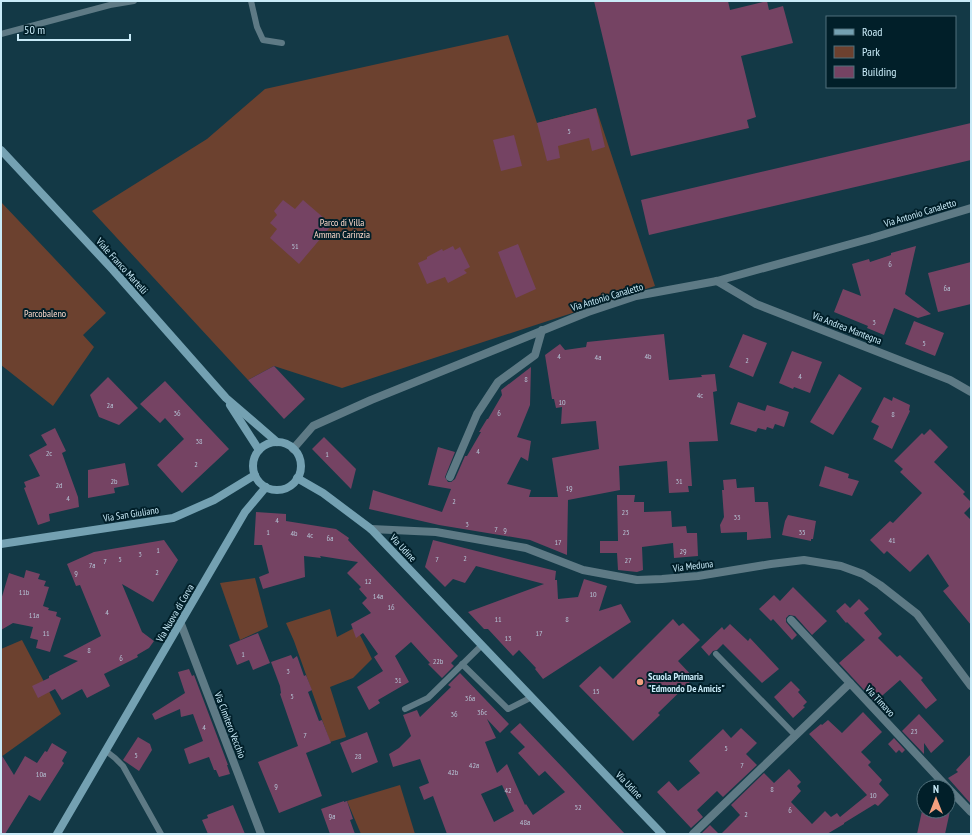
<svg xmlns="http://www.w3.org/2000/svg" width="972" height="835" viewBox="0 0 972 835" font-family="'PT Sans Narrow',sans-serif">
<rect width="100%" height="100%" fill="#133946"/>
<g fill="#6c412f">
<path d="M 508,35 L 537,123 L 596,108 L 655,286 L 342,388 L 274,366 L 248,380 L 92,211 L 207,139 L 265,89 Z"/>
<path d="M 1,202 L 106,313 L 83,335 L 94,347 L 53,406 L 1,365 Z"/>
<path d="M 255,578 L 268,627 L 240,640 L 220,583 Z"/>
<path d="M 330,609 L 337,637 L 356,627 L 372,659 L 353,678 L 330,687 L 346,737 L 330,742 L 294,641 L 286,623 Z"/>
<path d="M 22,640 L 61,714 L 1,757 L 1,649 Z"/>
<path d="M 400,785 L 415,834 L 361,834 L 347,801 Z"/>
</g>
<g fill="#754363" fill-rule="evenodd">
<path d="M 594,1 L 728,1 L 730,10 L 767,1 L 769,10 L 783,6 L 793,43 L 741,56 L 756,117 L 747,120 L 749,128 L 631,156 Z"/>
<path d="M 596,108 L 605,147 L 592,151 L 589,138 L 558,146 L 560,158 L 547,161 L 537,123 Z"/>
<path d="M 971,123 L 971,160 L 649,235 L 641,200 Z"/>
<path d="M 514,135 L 522,166 L 501,171 L 493,140 Z"/>
<path d="M 283,200 L 295,209 L 303,200 L 332,225 L 299,264 L 270,238 L 277,229 L 270,223 L 277,215 L 274,211 Z"/>
<path d="M 518,244 L 536,289 L 516,298 L 498,252 Z"/>
<path d="M 453,246 L 455,250 L 460,247 L 470,267 L 464,270 L 467,273 L 448,283 L 445,277 L 427,284 L 418,263 L 427,259 L 427,257 L 442,249 L 443,251 Z"/>
<path d="M 916,246 L 905,294 L 931,314 L 918,318 L 894,308 L 884,335 L 867,328 L 868,326 L 834,312 L 843,289 L 861,296 L 852,264 L 869,259 L 870,262 L 891,255 L 891,253 Z"/>
<path d="M 971,262 L 971,304 L 938,312 L 928,273 Z"/>
<path d="M 914,321 L 944,333 L 935,356 L 905,344 Z"/>
<path d="M 664,334 L 669,380 L 702,377 L 701,375 L 715,374 L 717,391 L 713,392 L 718,441 L 689,442 L 692,486 L 688,486 L 689,492 L 669,493 L 667,461 L 619,466 L 620,490 L 568,500 L 567,555 L 530,540 L 439,525 L 369,509 L 373,490 L 442,512 L 451,489 L 428,485 L 438,447 L 455,452 L 445,477 L 448,482 L 451,482 L 455,479 L 465,456 L 467,456 L 481,432 L 479,432 L 487,419 L 488,419 L 502,395 L 501,390 L 531,367 L 530,405 L 517,437 L 531,441 L 528,461 L 521,457 L 507,484 L 531,490 L 529,497 L 558,497 L 552,458 L 599,449 L 596,421 L 561,424 L 562,407 L 556,408 L 554,399 L 552,399 L 545,355 L 560,344 L 565,350 L 586,347 L 587,342 Z"/>
<path d="M 743,334 L 767,343 L 753,377 L 729,367 Z"/>
<path d="M 792,351 L 822,362 L 810,393 L 794,387 L 793,389 L 779,383 Z"/>
<path d="M 274,366 L 305,399 L 284,419 L 248,380 Z"/>
<path d="M 839,374 L 862,388 L 833,435 L 810,422 Z"/>
<path d="M 108,377 L 138,408 L 119,425 L 99,417 L 90,395 Z"/>
<path d="M 165,381 L 229,449 L 182,493 L 157,465 L 184,439 L 165,418 L 160,423 L 140,404 Z"/>
<path d="M 884,397 L 892,401 L 893,397 L 910,405 L 909,410 L 910,411 L 892,449 L 873,439 L 879,426 L 871,422 Z"/>
<path d="M 738,402 L 765,411 L 767,405 L 789,412 L 784,427 L 775,424 L 773,429 L 767,427 L 766,430 L 758,428 L 756,432 L 730,424 Z"/>
<path d="M 55,428 L 66,451 L 62,453 L 78,497 L 79,507 L 49,514 L 50,521 L 38,525 L 24,488 L 26,487 L 24,482 L 40,476 L 29,455 L 47,445 L 41,435 Z"/>
<path d="M 930,429 L 948,447 L 934,462 L 965,492 L 963,494 L 971,502 L 971,506 L 964,513 L 971,520 L 971,625 L 943,591 L 949,586 L 928,554 L 910,572 L 887,551 L 884,554 L 870,540 L 890,521 L 893,523 L 922,493 L 900,472 L 903,469 L 894,461 L 922,433 L 924,435 Z"/>
<path d="M 324,437 L 356,469 L 351,489 L 312,449 Z"/>
<path d="M 125,463 L 129,485 L 114,488 L 115,493 L 88,498 L 88,470 Z"/>
<path d="M 825,466 L 849,474 L 848,478 L 859,481 L 852,496 L 819,486 Z"/>
<path d="M 736,479 L 737,488 L 754,487 L 755,502 L 768,502 L 771,538 L 747,540 L 747,532 L 721,533 L 720,525 L 724,517 L 722,490 L 724,490 L 723,480 Z"/>
<path d="M 617,495 L 635,495 L 634,502 L 644,502 L 644,512 L 671,511 L 672,527 L 686,526 L 687,533 L 697,533 L 698,556 L 674,558 L 673,543 L 642,547 L 643,570 L 637,572 L 618,570 L 617,553 L 600,553 L 600,541 L 618,541 Z"/>
<path d="M 256,512 L 286,514 L 286,521 L 336,529 L 349,538 L 348,540 L 458,656 L 451,663 L 454,666 L 442,678 L 428,664 L 430,663 L 411,642 L 395,656 L 409,682 L 378,700 L 380,703 L 369,710 L 357,687 L 383,671 L 374,657 L 378,654 L 363,633 L 356,638 L 351,624 L 371,613 L 362,603 L 367,598 L 359,589 L 361,587 L 347,573 L 358,562 L 320,556 L 321,558 L 304,556 L 305,577 L 263,589 L 259,577 L 269,573 L 262,545 L 254,545 Z"/>
<path d="M 788,515 L 816,521 L 813,539 L 811,539 L 811,541 L 782,535 L 785,521 Z"/>
<path d="M 164,540 L 178,560 L 153,602 L 122,584 L 142,632 L 154,641 L 149,648 L 137,655 L 138,657 L 104,674 L 110,686 L 87,698 L 82,689 L 62,700 L 55,689 L 38,698 L 32,686 L 49,678 L 49,676 L 78,661 L 63,656 L 101,636 L 80,585 L 76,586 L 67,564 L 94,552 Z"/>
<path d="M 433,540 L 556,571 L 555,580 L 557,580 L 558,599 L 578,597 L 584,579 L 607,586 L 599,611 L 621,604 L 631,622 L 543,679 L 535,669 L 536,668 L 519,650 L 513,656 L 488,629 L 484,629 L 468,612 L 544,584 L 476,566 L 465,583 L 453,579 L 445,587 L 425,567 Z"/>
<path d="M 26,570 L 40,574 L 38,579 L 46,581 L 44,586 L 49,587 L 43,606 L 49,608 L 48,610 L 57,612 L 56,616 L 61,618 L 50,652 L 36,648 L 38,640 L 30,638 L 33,627 L 13,623 L 1,630 L 1,600 L 9,573 L 24,578 Z"/>
<path d="M 793,587 L 827,621 L 812,635 L 795,616 L 789,615 L 786,618 L 786,622 L 797,635 L 792,640 L 773,619 L 771,621 L 759,609 L 774,595 L 780,601 Z"/>
<path d="M 859,599 L 869,609 L 864,613 L 882,634 L 878,638 L 897,657 L 900,655 L 923,678 L 921,680 L 937,700 L 926,709 L 900,680 L 875,702 L 839,663 L 865,640 L 847,622 L 846,623 L 836,611 L 845,603 L 850,608 Z"/>
<path d="M 673,619 L 679,626 L 683,623 L 700,640 L 678,661 L 694,678 L 658,713 L 660,715 L 633,741 L 579,686 L 600,666 L 613,679 Z"/>
<path d="M 730,624 L 748,641 L 750,638 L 779,669 L 762,683 L 723,644 L 717,650 L 713,651 L 709,656 L 701,647 L 722,627 L 724,630 Z"/>
<path d="M 258,633 L 270,663 L 253,670 L 249,660 L 237,665 L 229,645 Z"/>
<path d="M 291,655 L 293,659 L 297,656 L 304,676 L 306,675 L 312,690 L 308,692 L 319,721 L 322,720 L 331,743 L 306,753 L 322,796 L 279,813 L 258,762 L 298,746 L 280,694 L 281,693 L 280,686 L 271,662 Z"/>
<path d="M 189,669 L 192,676 L 194,675 L 228,765 L 227,765 L 230,774 L 219,777 L 216,770 L 214,770 L 209,757 L 189,764 L 184,749 L 203,741 L 193,714 L 181,717 L 180,709 L 155,720 L 152,714 L 185,693 L 178,672 Z"/>
<path d="M 460,673 L 509,724 L 500,733 L 487,719 L 496,738 L 485,742 L 497,773 L 507,764 L 525,805 L 526,804 L 533,815 L 565,792 L 545,771 L 539,776 L 518,753 L 525,747 L 510,732 L 520,723 L 566,771 L 625,834 L 447,834 L 433,796 L 424,800 L 419,787 L 429,783 L 420,759 L 393,767 L 389,754 L 399,748 L 411,736 L 403,715 L 417,710 L 420,717 L 451,687 L 448,685 ZM 502,785 L 514,811 L 494,822 L 481,794 Z"/>
<path d="M 791,681 L 800,690 L 798,692 L 807,702 L 803,706 L 805,707 L 793,718 L 774,697 Z"/>
<path d="M 863,712 L 882,732 L 861,752 L 871,762 L 868,765 L 882,780 L 879,784 L 889,795 L 878,806 L 875,804 L 844,823 L 844,824 L 827,834 L 721,834 L 740,815 L 731,805 L 764,773 L 774,783 L 789,769 L 801,782 L 797,786 L 801,791 L 791,802 L 812,824 L 825,811 L 831,817 L 837,813 L 840,817 L 867,795 L 809,734 L 821,724 L 822,725 L 828,720 L 842,733 Z"/>
<path d="M 919,714 L 944,741 L 931,753 L 924,743 L 924,754 L 902,731 Z"/>
<path d="M 741,728 L 757,743 L 746,754 L 757,765 L 723,797 L 717,791 L 697,810 L 703,817 L 691,828 L 657,792 L 669,781 L 678,791 L 700,773 L 689,761 L 723,729 L 731,738 Z"/>
<path d="M 367,732 L 378,762 L 352,773 L 340,743 Z"/>
<path d="M 138,737 L 150,744 L 152,750 L 139,771 L 123,760 Z"/>
<path d="M 894,738 L 905,750 L 902,753 L 899,750 L 896,753 L 888,744 Z"/>
<path d="M 52,743 L 67,752 L 62,761 L 64,763 L 40,801 L 29,795 L 5,834 L 1,834 L 1,754 L 14,775 L 25,756 L 37,763 L 45,751 L 47,752 Z"/>
<path d="M 971,754 L 971,804 L 948,778 L 958,772 L 956,770 Z"/>
<path d="M 344,801 L 344,802 L 347,801 L 353,819 L 350,820 L 355,834 L 330,834 L 321,809 Z"/>
<path d="M 233,805 L 245,834 L 208,834 L 202,820 L 208,818 L 207,815 Z"/>
<path d="M 922,811 L 950,811 L 945,834 L 917,834 Z"/>
<path d="M 710,825 L 719,834 L 701,834 Z"/>
</g>
<g fill="none" stroke-linecap="round" stroke-linejoin="round">
<g stroke="#5e7a85" stroke-width="6">
<path d="M 251,1 L 257,27 L 263,40 L 282,43"/>
<path d="M 1,34 L 110,5 L 134,1"/>
<path d="M 716,654 L 795,735"/>
<path d="M 462,664 L 508,709 L 532,697"/>
<path d="M 405,709 L 428,698 L 482,645"/>
<path d="M 106,751 L 115,758 L 123,766 L 161,834"/>
</g>
<g stroke="#5e7a85" stroke-width="8">
<path d="M 717,281 L 756,304 L 950,380 L 971,392"/>
<path d="M 293,449 L 313,426 L 371,400 L 588,312 L 636,296 L 717,281 L 872,238 L 971,208"/>
<path d="M 450,477 L 477,414 L 498,382 L 535,355 L 542,330"/>
<path d="M 371,529 L 436,532 L 526,548 L 583,570 L 637,580 L 662,579 L 698,576 L 771,564 L 804,560 L 841,566 L 863,574 L 880,585 L 917,614 L 971,686"/>
<path d="M 791,620 L 850,683"/>
<path d="M 181,624 L 261,834"/>
<path d="M 948,788 L 971,812"/>
<path d="M 693,834 L 850,683 L 947,787"/>
</g>
<g stroke="#74a1b2" stroke-width="8">
<path d="M 1,150 L 113,270 L 226,398 L 277,442"/>
<path d="M 230,405 L 259,450"/>
<circle cx="277" cy="466" r="24"/>
<path d="M 297,478 L 323,493 L 371,529 L 662,834"/>
<path d="M 1,544 L 173,518 L 214,500 L 255,475"/>
<path d="M 57,834 L 245,512 L 266,487"/>
</g>
</g>
<circle fill="#f2a07f" stroke="#011f29" stroke-width="1.5" cx="640" cy="682" r="4"/>
<g text-anchor="middle" dominant-baseline="central" stroke-width="4" stroke-linejoin="round" paint-order="stroke">
<g font-size="8" fill="#b4c1d3">
<text x="569" y="131">5</text>
<text x="295" y="246">51</text>
<text x="890" y="264">6</text>
<text x="947" y="288">6a</text>
<text x="874" y="322">3</text>
<text x="924" y="343">5</text>
<text x="559" y="356">4</text>
<text x="648" y="356">4b</text>
<text x="598" y="357">4a</text>
<text x="747" y="360">2</text>
<text x="800" y="376">4</text>
<text x="526" y="379">8</text>
<text x="700" y="395">4c</text>
<text x="562" y="402">10</text>
<text x="110" y="405">2a</text>
<text x="177" y="413">36</text>
<text x="499" y="413">6</text>
<text x="893" y="414">8</text>
<text x="199" y="441">38</text>
<text x="478" y="451">4</text>
<text x="49" y="453">2c</text>
<text x="327" y="454">1</text>
<text x="196" y="464">2</text>
<text x="114" y="481">2b</text>
<text x="679" y="481">31</text>
<text x="59" y="485">2d</text>
<text x="569" y="488">19</text>
<text x="68" y="498">4</text>
<text x="454" y="501">2</text>
<text x="625" y="512">23</text>
<text x="737" y="517">33</text>
<text x="277" y="520">4</text>
<text x="467" y="524">3</text>
<text x="496" y="529">7</text>
<text x="505" y="530">9</text>
<text x="268" y="532">1</text>
<text x="626" y="532">25</text>
<text x="802" y="532">35</text>
<text x="294" y="533">4b</text>
<text x="310" y="535">4c</text>
<text x="330" y="538">6a</text>
<text x="892" y="540">41</text>
<text x="558" y="542">17</text>
<text x="158" y="550">1</text>
<text x="683" y="551">29</text>
<text x="140" y="554">3</text>
<text x="465" y="558">2</text>
<text x="120" y="559">5</text>
<text x="437" y="559">7</text>
<text x="628" y="560">27</text>
<text x="105" y="561">7</text>
<text x="92" y="565">7a</text>
<text x="157" y="572">2</text>
<text x="76" y="573">9</text>
<text x="368" y="581">12</text>
<text x="24" y="592">11b</text>
<text x="593" y="594">10</text>
<text x="378" y="596">14a</text>
<text x="391" y="607">16</text>
<text x="107" y="612">4</text>
<text x="34" y="615">11a</text>
<text x="498" y="619">11</text>
<text x="567" y="619">8</text>
<text x="46" y="633">11</text>
<text x="539" y="633">17</text>
<text x="508" y="638">13</text>
<text x="89" y="650">8</text>
<text x="243" y="654">1</text>
<text x="121" y="658">6</text>
<text x="438" y="661">22b</text>
<text x="288" y="671">3</text>
<text x="398" y="680">31</text>
<text x="596" y="691">15</text>
<text x="292" y="696">5</text>
<text x="470" y="698">36a</text>
<text x="482" y="712">36c</text>
<text x="454" y="714">36</text>
<text x="204" y="727">4</text>
<text x="914" y="731">23</text>
<text x="305" y="735">7</text>
<text x="726" y="748">5</text>
<text x="136" y="755">5</text>
<text x="358" y="756">28</text>
<text x="474" y="765">42a</text>
<text x="742" y="765">7</text>
<text x="453" y="772">42b</text>
<text x="41" y="774">10a</text>
<text x="276" y="786">9</text>
<text x="772" y="789">8</text>
<text x="508" y="790">42</text>
<text x="873" y="795">10</text>
<text x="578" y="807">52</text>
<text x="790" y="810">6</text>
<text x="746" y="814">2</text>
<text x="332" y="816">9a</text>
<text x="525" y="822">48a</text>
</g>
<g font-size="10" fill="#c9ebf8" stroke="#011f29">
<text transform="translate(920 213) rotate(-17)">Via Antonio Canaletto</text>
<text transform="translate(122 266) rotate(48)">Viale Franco Martelli</text>
<text transform="translate(607 297) rotate(-17)">Via Antonio Canaletto</text>
<text transform="translate(847 328) rotate(21)">Via Andrea Mantegna</text>
<text transform="translate(131 514) rotate(-9)">Via San Giuliano</text>
<text transform="translate(403 548) rotate(47)">Via Udine</text>
<text transform="translate(693 566) rotate(-7)">Via Meduna</text>
<text transform="translate(175 613) rotate(-60)">Via Nuova di Corva</text>
<text transform="translate(880 701) rotate(47)">Via Timavo</text>
<text transform="translate(230 725) rotate(69)">Via Cimitero Vecchio</text>
<text transform="translate(629 785) rotate(46)">Via Udine</text>
</g>
<g font-size="10" fill="#fdd9cb" stroke="#011f29">
<text x="342" y="222">Parco di Villa<tspan x="342" dy="12">Amman Carinzia</tspan></text>
<text x="45" y="313">Parcobaleno</text>
</g>
<g font-size="10" font-weight="bold" fill="#c9ebf8" stroke="#011f29" text-anchor="start">
<text x="648" y="676">Scuola Primaria<tspan x="648" dy="12">"Edmondo De Amicis"</tspan></text>
</g>
</g>
<rect width="972" height="835" fill="none" stroke="#c9ebf8" stroke-width="4"/>
<rect x="826" y="16" width="130" height="72" fill="#011f29" stroke="#51717c"/>
<rect x="834" y="29" width="20" height="6" fill="#74a1b2" stroke="#51717c"/>
<text x="862" y="36" font-size="12" fill="#c9ebf8">Road</text>
<rect x="834" y="46" width="20" height="12" fill="#6c412f" stroke="#51717c"/>
<text x="862" y="56" font-size="12" fill="#c9ebf8">Park</text>
<rect x="834" y="66" width="20" height="12" fill="#754363" stroke="#51717c"/>
<text x="862" y="76" font-size="12" fill="#c9ebf8">Building</text>
<g transform="translate(936 799)"><circle r="19" fill="#011f29" stroke="#51717c"/>
<path d="M0-3L7 15L0 10L-7 15Z" fill="#f2a07f"/>
<text y="-6" font-size="11" font-weight="bold" text-anchor="middle" fill="#c9ebf8">N</text>
</g>
<path d="M18 34v6h112v-6" fill="none" stroke="#c9ebf8" stroke-width="2"/>
<text x="24" y="34" font-size="12" fill="#c9ebf8" stroke="#011f29" stroke-width="3" paint-order="stroke">50 m</text>
</svg>
